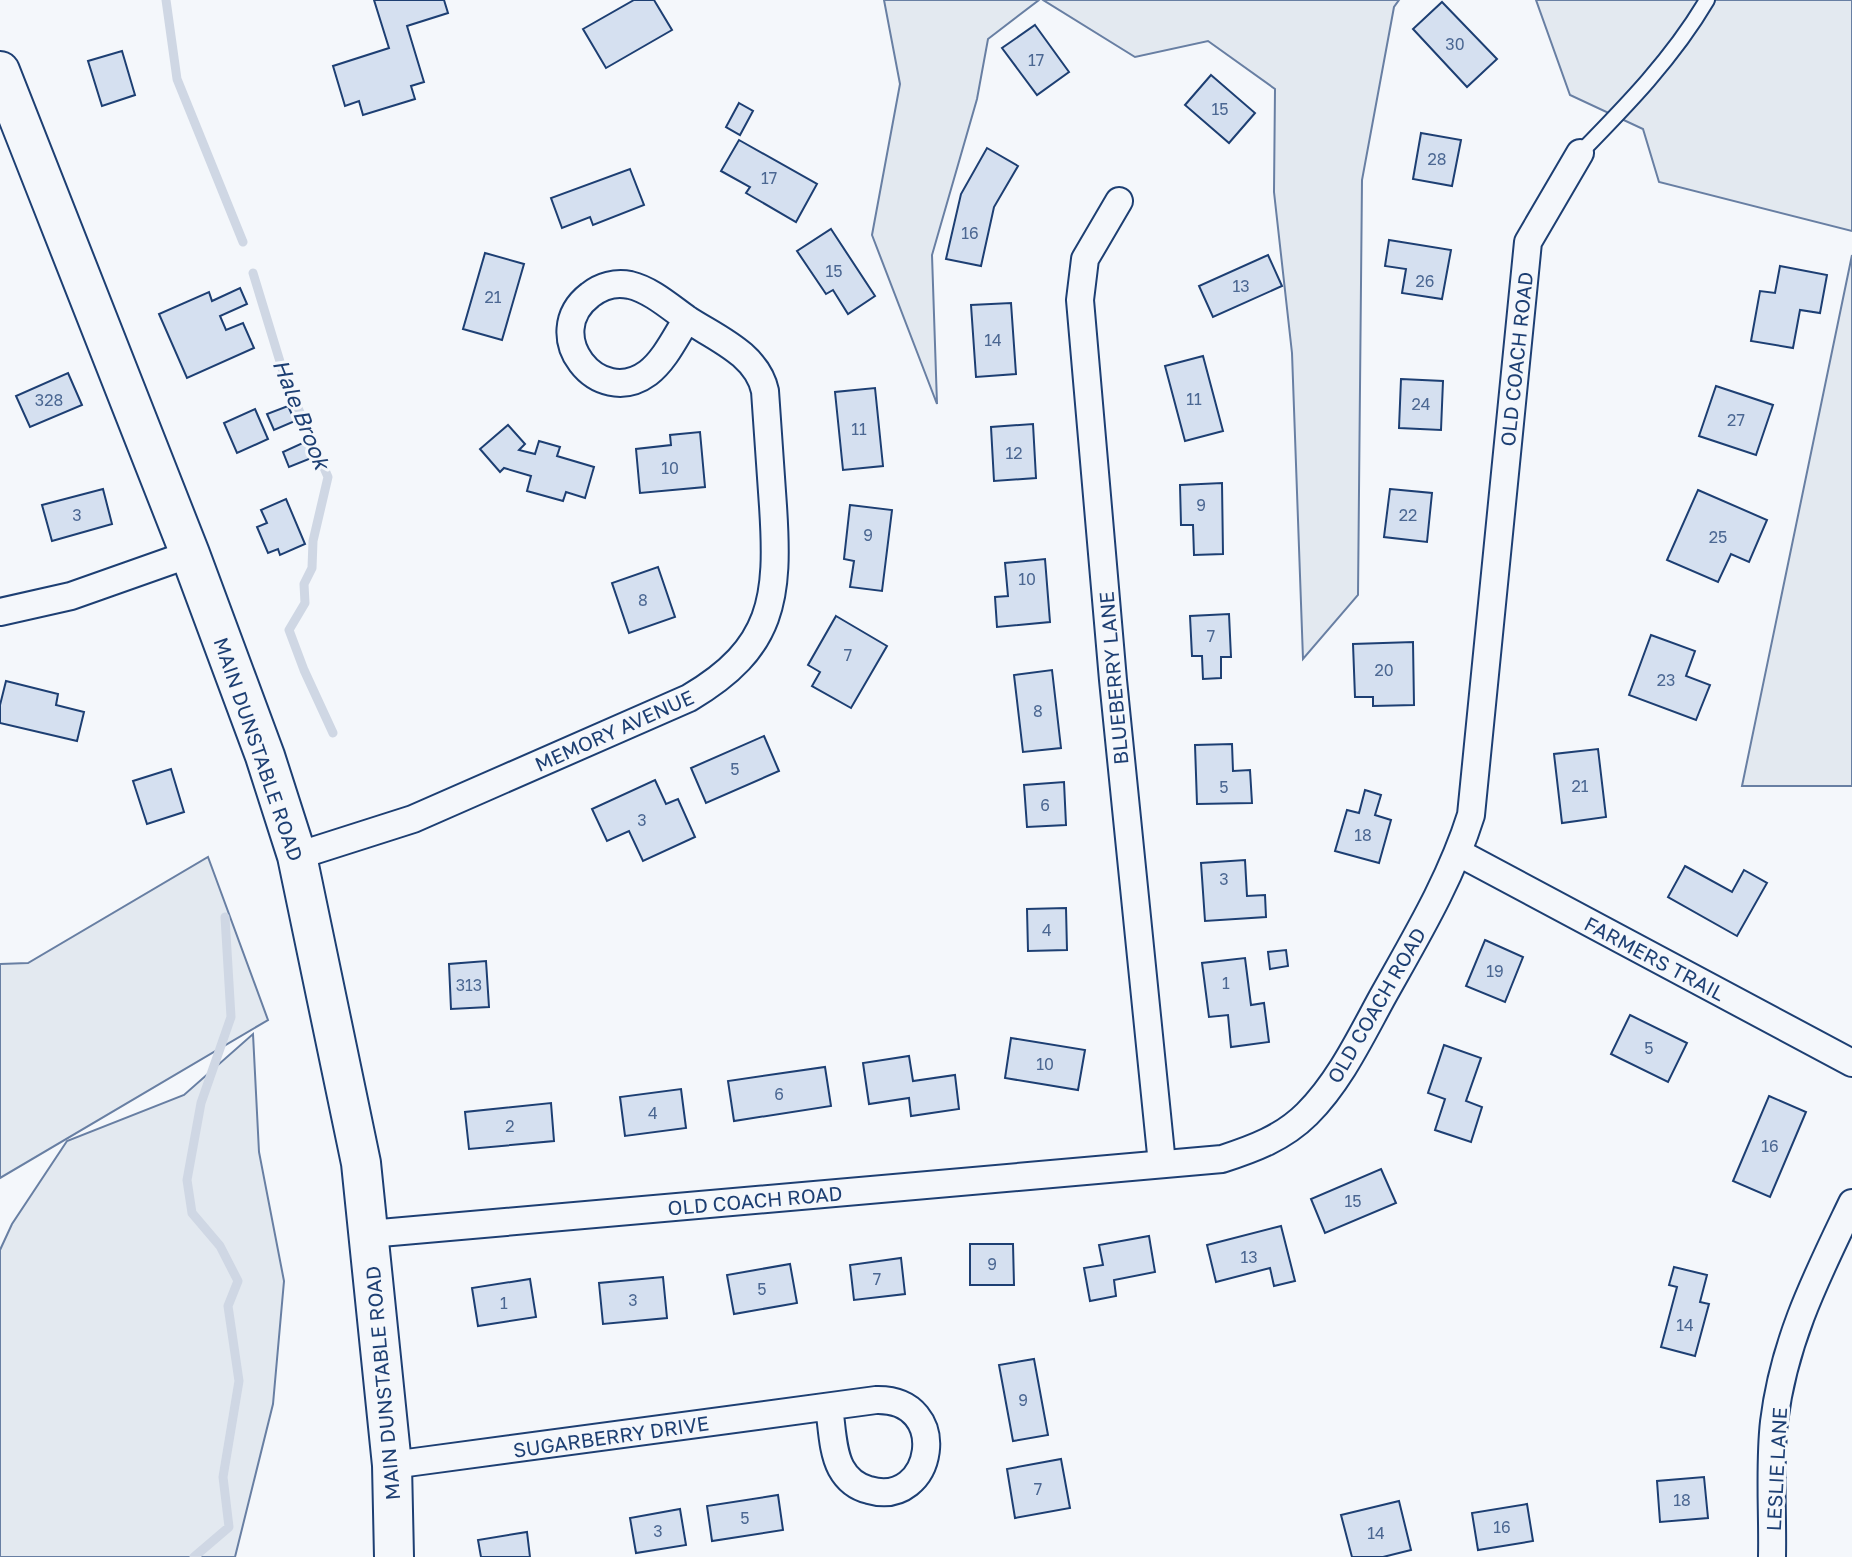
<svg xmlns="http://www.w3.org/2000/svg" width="1852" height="1557" viewBox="0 0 1852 1557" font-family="'Golos Text',sans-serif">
<rect width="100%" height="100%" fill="#f4f7fb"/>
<g fill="#e3e9f0" stroke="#687fa3" stroke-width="2">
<path d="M 884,0 L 1039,0 L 988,39 L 977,99 L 932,255 L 937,404 L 872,235 L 900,84 Z"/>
<path d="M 1043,0 L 1399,0 L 1394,7 L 1362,180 L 1358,595 L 1303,659 L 1292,353 L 1274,192 L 1275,89 L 1208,41 L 1135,57 Z"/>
<path d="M 1536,0 L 1852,0 L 1852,231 L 1659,182 L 1643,129 L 1570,95 Z"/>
<path d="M 1852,255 L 1852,786 L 1742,786 Z"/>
<path d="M 208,857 L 268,1020 L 0,1178 L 0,964 L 28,963 Z"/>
<path d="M 253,1034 L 259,1152 L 284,1281 L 273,1404 L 235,1557 L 0,1557 L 0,1250 L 12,1224 L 67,1141 L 184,1095 Z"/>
</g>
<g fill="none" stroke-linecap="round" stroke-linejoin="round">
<g stroke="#cfd7e4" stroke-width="9">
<path d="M 166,0 L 177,79 L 243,242"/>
<path d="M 253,273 L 285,378 L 328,477 L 313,541 L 312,568 L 304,584 L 305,603 L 289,630 L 304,670 L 333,733"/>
<path d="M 194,1557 L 229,1527 L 223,1477 L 239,1381 L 228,1306 L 238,1281 L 220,1246 L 192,1213 L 187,1180 L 201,1103 L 231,1017 L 225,917"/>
</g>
</g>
<g fill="#d5e0f0" stroke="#1d3f73" stroke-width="2">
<path d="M 374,0 L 444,0 L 448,13 L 407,26 L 424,82 L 411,86 L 415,99 L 363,115 L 359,101 L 345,106 L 333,66 L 389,48 Z"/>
<path d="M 634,0 L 654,0 L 672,30 L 606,68 L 583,29 Z"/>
<path d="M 1442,2 L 1497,59 L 1467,87 L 1413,29 Z"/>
<path d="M 1035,25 L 1069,72 L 1037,95 L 1002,48 Z"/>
<path d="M 122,51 L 135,95 L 102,106 L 88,61 Z"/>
<path d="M 1211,75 L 1255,113 L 1229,143 L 1185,105 Z"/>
<path d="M 739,103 L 753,111 L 740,135 L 726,127 Z"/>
<path d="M 1421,133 L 1461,140 L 1452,186 L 1413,179 Z"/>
<path d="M 739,140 L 817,184 L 796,222 L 746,193 L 750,187 L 721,171 Z"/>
<path d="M 987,148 L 1018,166 L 994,207 L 981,266 L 946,259 L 961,194 Z"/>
<path d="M 630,169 L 644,205 L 593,225 L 590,217 L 562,228 L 551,198 Z"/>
<path d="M 831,229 L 875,296 L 848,314 L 833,290 L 826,294 L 797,251 Z"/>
<path d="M 1389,240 L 1451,250 L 1442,299 L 1402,293 L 1406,269 L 1385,266 Z"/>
<path d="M 485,253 L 524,264 L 502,340 L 463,329 Z"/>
<path d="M 1268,255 L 1282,286 L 1213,317 L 1199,286 Z"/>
<path d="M 1780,266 L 1827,275 L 1820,313 L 1800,310 L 1793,348 L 1751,341 L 1760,291 L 1775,293 Z"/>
<path d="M 240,288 L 247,304 L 220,316 L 226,330 L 243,323 L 254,348 L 187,378 L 159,314 L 209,292 L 212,301 Z"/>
<path d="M 1011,303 L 1016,374 L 976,377 L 971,305 Z"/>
<path d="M 1203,356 L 1223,431 L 1185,441 L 1165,366 Z"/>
<path d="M 68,373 L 82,405 L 30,427 L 16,396 Z"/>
<path d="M 1401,379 L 1443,381 L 1441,430 L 1399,428 Z"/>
<path d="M 1716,386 L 1773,405 L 1756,455 L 1699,436 Z"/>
<path d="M 875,388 L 883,466 L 843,470 L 835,392 Z"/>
<path d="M 288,406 L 295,421 L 274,430 L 267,414 Z"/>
<path d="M 255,409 L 268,439 L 237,453 L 224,423 Z"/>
<path d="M 1033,424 L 1036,478 L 994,481 L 991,427 Z"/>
<path d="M 508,425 L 525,444 L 519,450 L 535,454 L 539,441 L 560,447 L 557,456 L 594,467 L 585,498 L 566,492 L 563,501 L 527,491 L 531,476 L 504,468 L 500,472 L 480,449 Z"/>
<path d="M 700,432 L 705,487 L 640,493 L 636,449 L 671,445 L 670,435 Z"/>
<path d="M 307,441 L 314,457 L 289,467 L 283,452 Z"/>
<path d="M 1222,483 L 1223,554 L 1194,555 L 1193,525 L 1181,525 L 1180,485 Z"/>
<path d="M 103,489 L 112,524 L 52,541 L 42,505 Z"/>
<path d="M 1390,489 L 1432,493 L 1427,542 L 1384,537 Z"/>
<path d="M 1698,490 L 1767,520 L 1749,562 L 1731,554 L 1718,582 L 1667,560 Z"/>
<path d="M 286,499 L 305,544 L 280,555 L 278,549 L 268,553 L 257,527 L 267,523 L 261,510 Z"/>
<path d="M 850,505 L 892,510 L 882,591 L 850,587 L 854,561 L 844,559 Z"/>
<path d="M 1045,559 L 1050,622 L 997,627 L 995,597 L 1008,596 L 1005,563 Z"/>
<path d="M 658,567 L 675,617 L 629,633 L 612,583 Z"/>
<path d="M 1229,614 L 1231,657 L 1221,657 L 1221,678 L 1203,679 L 1202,656 L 1192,656 L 1190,616 Z"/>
<path d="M 836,616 L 887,646 L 851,708 L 812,686 L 820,672 L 808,665 Z"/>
<path d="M 1651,635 L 1695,651 L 1686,676 L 1710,685 L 1696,720 L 1629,695 Z"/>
<path d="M 1413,642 L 1414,705 L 1373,706 L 1373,697 L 1355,697 L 1353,644 Z"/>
<path d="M 1052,670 L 1061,748 L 1023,752 L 1014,675 Z"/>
<path d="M 6,681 L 58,694 L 56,705 L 84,712 L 77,741 L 0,723 L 0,705 Z"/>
<path d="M 764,736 L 779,771 L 706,803 L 691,768 Z"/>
<path d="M 1232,744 L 1233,771 L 1250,770 L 1252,803 L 1197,804 L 1195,745 Z"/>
<path d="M 1598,749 L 1606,817 L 1562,823 L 1554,754 Z"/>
<path d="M 171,769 L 184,812 L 147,824 L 133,781 Z"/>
<path d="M 655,780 L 666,804 L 678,799 L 695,837 L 643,861 L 629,831 L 607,841 L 592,809 Z"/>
<path d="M 1064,782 L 1066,825 L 1027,827 L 1024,785 Z"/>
<path d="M 1365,790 L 1381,795 L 1375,815 L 1391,820 L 1379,863 L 1335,851 L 1347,810 L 1359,813 Z"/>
<path d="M 1245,860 L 1247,896 L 1265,895 L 1266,917 L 1205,921 L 1201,863 Z"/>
<path d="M 1685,866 L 1732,892 L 1744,870 L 1767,883 L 1737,936 L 1668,897 Z"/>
<path d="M 1066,908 L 1067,950 L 1028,951 L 1027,909 Z"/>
<path d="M 1485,940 L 1523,957 L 1505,1002 L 1466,986 Z"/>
<path d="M 1286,950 L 1288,966 L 1270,969 L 1268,952 Z"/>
<path d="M 1245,958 L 1251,1005 L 1264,1003 L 1269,1042 L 1231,1047 L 1228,1015 L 1209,1017 L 1202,963 Z"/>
<path d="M 486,961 L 489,1007 L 451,1009 L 449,964 Z"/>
<path d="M 1630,1015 L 1687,1043 L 1668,1082 L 1611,1054 Z"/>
<path d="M 1011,1038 L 1085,1050 L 1078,1090 L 1005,1078 Z"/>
<path d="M 1444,1045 L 1481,1058 L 1466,1101 L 1482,1107 L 1471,1142 L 1435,1130 L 1445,1099 L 1428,1093 Z"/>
<path d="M 909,1056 L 913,1081 L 955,1075 L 959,1109 L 911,1116 L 909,1098 L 869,1104 L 863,1063 Z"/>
<path d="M 825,1067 L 831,1106 L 734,1121 L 728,1081 Z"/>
<path d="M 681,1089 L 686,1128 L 625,1136 L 620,1097 Z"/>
<path d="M 1769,1096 L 1806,1112 L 1770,1197 L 1733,1181 Z"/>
<path d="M 551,1103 L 554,1141 L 469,1149 L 465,1112 Z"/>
<path d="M 1381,1169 L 1396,1203 L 1325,1233 L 1311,1199 Z"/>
<path d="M 1281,1226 L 1295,1281 L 1274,1286 L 1270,1268 L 1216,1282 L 1207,1245 Z"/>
<path d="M 1149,1236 L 1155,1272 L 1114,1280 L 1116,1296 L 1090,1301 L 1084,1268 L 1103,1265 L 1099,1245 Z"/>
<path d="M 970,1244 L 1013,1244 L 1014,1285 L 970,1285 Z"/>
<path d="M 901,1258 L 905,1294 L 854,1300 L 850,1265 Z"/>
<path d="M 790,1264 L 797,1303 L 734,1314 L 727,1275 Z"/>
<path d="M 1674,1267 L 1707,1275 L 1700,1302 L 1709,1304 L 1695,1356 L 1661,1347 L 1677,1287 L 1669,1285 Z"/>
<path d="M 663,1277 L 667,1318 L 603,1324 L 599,1283 Z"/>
<path d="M 530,1279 L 536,1317 L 478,1326 L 472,1288 Z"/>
<path d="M 1034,1359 L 1048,1435 L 1013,1441 L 999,1365 Z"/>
<path d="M 1061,1459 L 1070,1508 L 1015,1518 L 1007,1469 Z"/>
<path d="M 1704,1477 L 1708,1518 L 1660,1522 L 1657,1481 Z"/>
<path d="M 778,1495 L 783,1530 L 712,1541 L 707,1506 Z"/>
<path d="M 1399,1501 L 1411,1550 L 1383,1557 L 1352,1557 L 1341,1515 Z"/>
<path d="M 1527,1504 L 1533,1541 L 1478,1550 L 1472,1513 Z"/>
<path d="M 680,1509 L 686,1545 L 636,1553 L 630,1518 Z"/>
<path d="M 527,1532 L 530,1557 L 481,1557 L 478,1540 Z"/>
</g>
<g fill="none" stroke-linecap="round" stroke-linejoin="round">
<defs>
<path id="lane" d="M 1580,153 C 1626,106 1673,58 1707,0"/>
<g id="street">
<path d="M 1119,201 L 1085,259 L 1080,300 L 1113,680 L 1162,1164"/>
<path d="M 0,612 L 71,596 L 190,554"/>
<path d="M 1459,853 L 1852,1063"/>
<path d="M 297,856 L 413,819 L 689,698 C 774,648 779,598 773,506 C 770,468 768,429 765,391 C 757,354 716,338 687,319 C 670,307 651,290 630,285 C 616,282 601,286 590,295 C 539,334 598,410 648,373 C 665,360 676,336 687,319"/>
<path d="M 369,1234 L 1222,1159 C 1253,1149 1283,1138 1307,1114 C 1340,1081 1361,1036 1383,996 C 1416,937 1451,879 1471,815 L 1528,242 L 1580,153"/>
<path d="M 392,1465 L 876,1400 C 953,1398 934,1509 869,1490 C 857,1487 847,1479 841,1468 C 832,1451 832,1426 829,1407"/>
<path d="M 1772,1557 C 1773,1513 1769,1466 1774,1422 C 1784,1340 1817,1276 1852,1203"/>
</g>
<path id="secondary" d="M 0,71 L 190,554 L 265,756 L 297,856 L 361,1163 L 392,1465 L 394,1557"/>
</defs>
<use href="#lane" stroke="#1d3f73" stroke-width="18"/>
<use href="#street" stroke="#1d3f73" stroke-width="30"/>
<use href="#secondary" stroke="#1d3f73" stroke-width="42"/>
<use href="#lane" stroke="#f4f7fb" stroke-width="14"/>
<use href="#street" stroke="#f4f7fb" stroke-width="26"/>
<use href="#secondary" stroke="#f4f7fb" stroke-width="38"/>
</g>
<g text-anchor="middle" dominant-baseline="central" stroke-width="6" stroke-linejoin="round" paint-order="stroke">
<g font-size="16" fill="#4b6792">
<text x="1455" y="44">30</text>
<text x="1036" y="60">17</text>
<text x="1220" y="109">15</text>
<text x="1437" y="159">28</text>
<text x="769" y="178">17</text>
<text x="970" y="233">16</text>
<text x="834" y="271">15</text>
<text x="1425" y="281">26</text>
<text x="1241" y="286">13</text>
<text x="493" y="297">21</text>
<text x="993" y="340">14</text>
<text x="1194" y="399">11</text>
<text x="49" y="400">328</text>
<text x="1421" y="404">24</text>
<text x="1736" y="420">27</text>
<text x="859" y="429">11</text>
<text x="1014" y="453">12</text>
<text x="670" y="468">10</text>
<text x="1201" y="505">9</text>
<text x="77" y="515">3</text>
<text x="1408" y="515">22</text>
<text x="868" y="535">9</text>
<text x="1718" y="537">25</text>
<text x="1027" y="579">10</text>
<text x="643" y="600">8</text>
<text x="1211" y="636">7</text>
<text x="848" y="655">7</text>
<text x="1384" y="670">20</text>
<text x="1666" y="680">23</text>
<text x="1038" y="711">8</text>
<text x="735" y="769">5</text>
<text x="1580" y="786">21</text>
<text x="1224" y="787">5</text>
<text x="1045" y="805">6</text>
<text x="642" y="820">3</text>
<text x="1363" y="835">18</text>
<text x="1224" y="879">3</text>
<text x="1047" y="930">4</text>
<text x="1495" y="971">19</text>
<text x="1226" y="983">1</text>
<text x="469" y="985">313</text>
<text x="1649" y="1048">5</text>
<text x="1045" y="1064">10</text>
<text x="779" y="1094">6</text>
<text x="653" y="1113">4</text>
<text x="510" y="1126">2</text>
<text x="1770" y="1146">16</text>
<text x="1353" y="1201">15</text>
<text x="1249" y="1257">13</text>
<text x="992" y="1264">9</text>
<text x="877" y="1279">7</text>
<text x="762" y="1289">5</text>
<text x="633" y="1300">3</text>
<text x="504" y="1303">1</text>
<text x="1685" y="1325">14</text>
<text x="1023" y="1400">9</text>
<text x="1038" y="1489">7</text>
<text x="1682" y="1500">18</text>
<text x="745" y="1518">5</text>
<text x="1502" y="1527">16</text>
<text x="658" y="1531">3</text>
<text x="1376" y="1533">14</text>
</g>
<g font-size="20" fill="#1d3f73" stroke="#f4f7fb">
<text transform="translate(1516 359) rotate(-84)">OLD COACH ROAD</text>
<text transform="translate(1113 678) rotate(-95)">BLUEBERRY LANE</text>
<text transform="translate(614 730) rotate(-24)">MEMORY AVENUE</text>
<text transform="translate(259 749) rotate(71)">MAIN DUNSTABLE ROAD</text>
<text transform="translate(1655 958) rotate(28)">FARMERS TRAIL</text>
<text transform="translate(1376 1005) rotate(-60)">OLD COACH ROAD</text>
<text transform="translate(755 1200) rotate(-5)">OLD COACH ROAD</text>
<text transform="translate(382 1383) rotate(-95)">MAIN DUNSTABLE ROAD</text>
<text transform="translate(611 1436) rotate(-8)">SUGARBERRY DRIVE</text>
<text transform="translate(1776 1469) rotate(-87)">LESLIE LANE</text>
</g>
<g font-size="22" font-style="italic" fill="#1d3f73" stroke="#f4f7fb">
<text transform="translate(302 414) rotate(68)">Hale Brook</text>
</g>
</g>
</svg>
